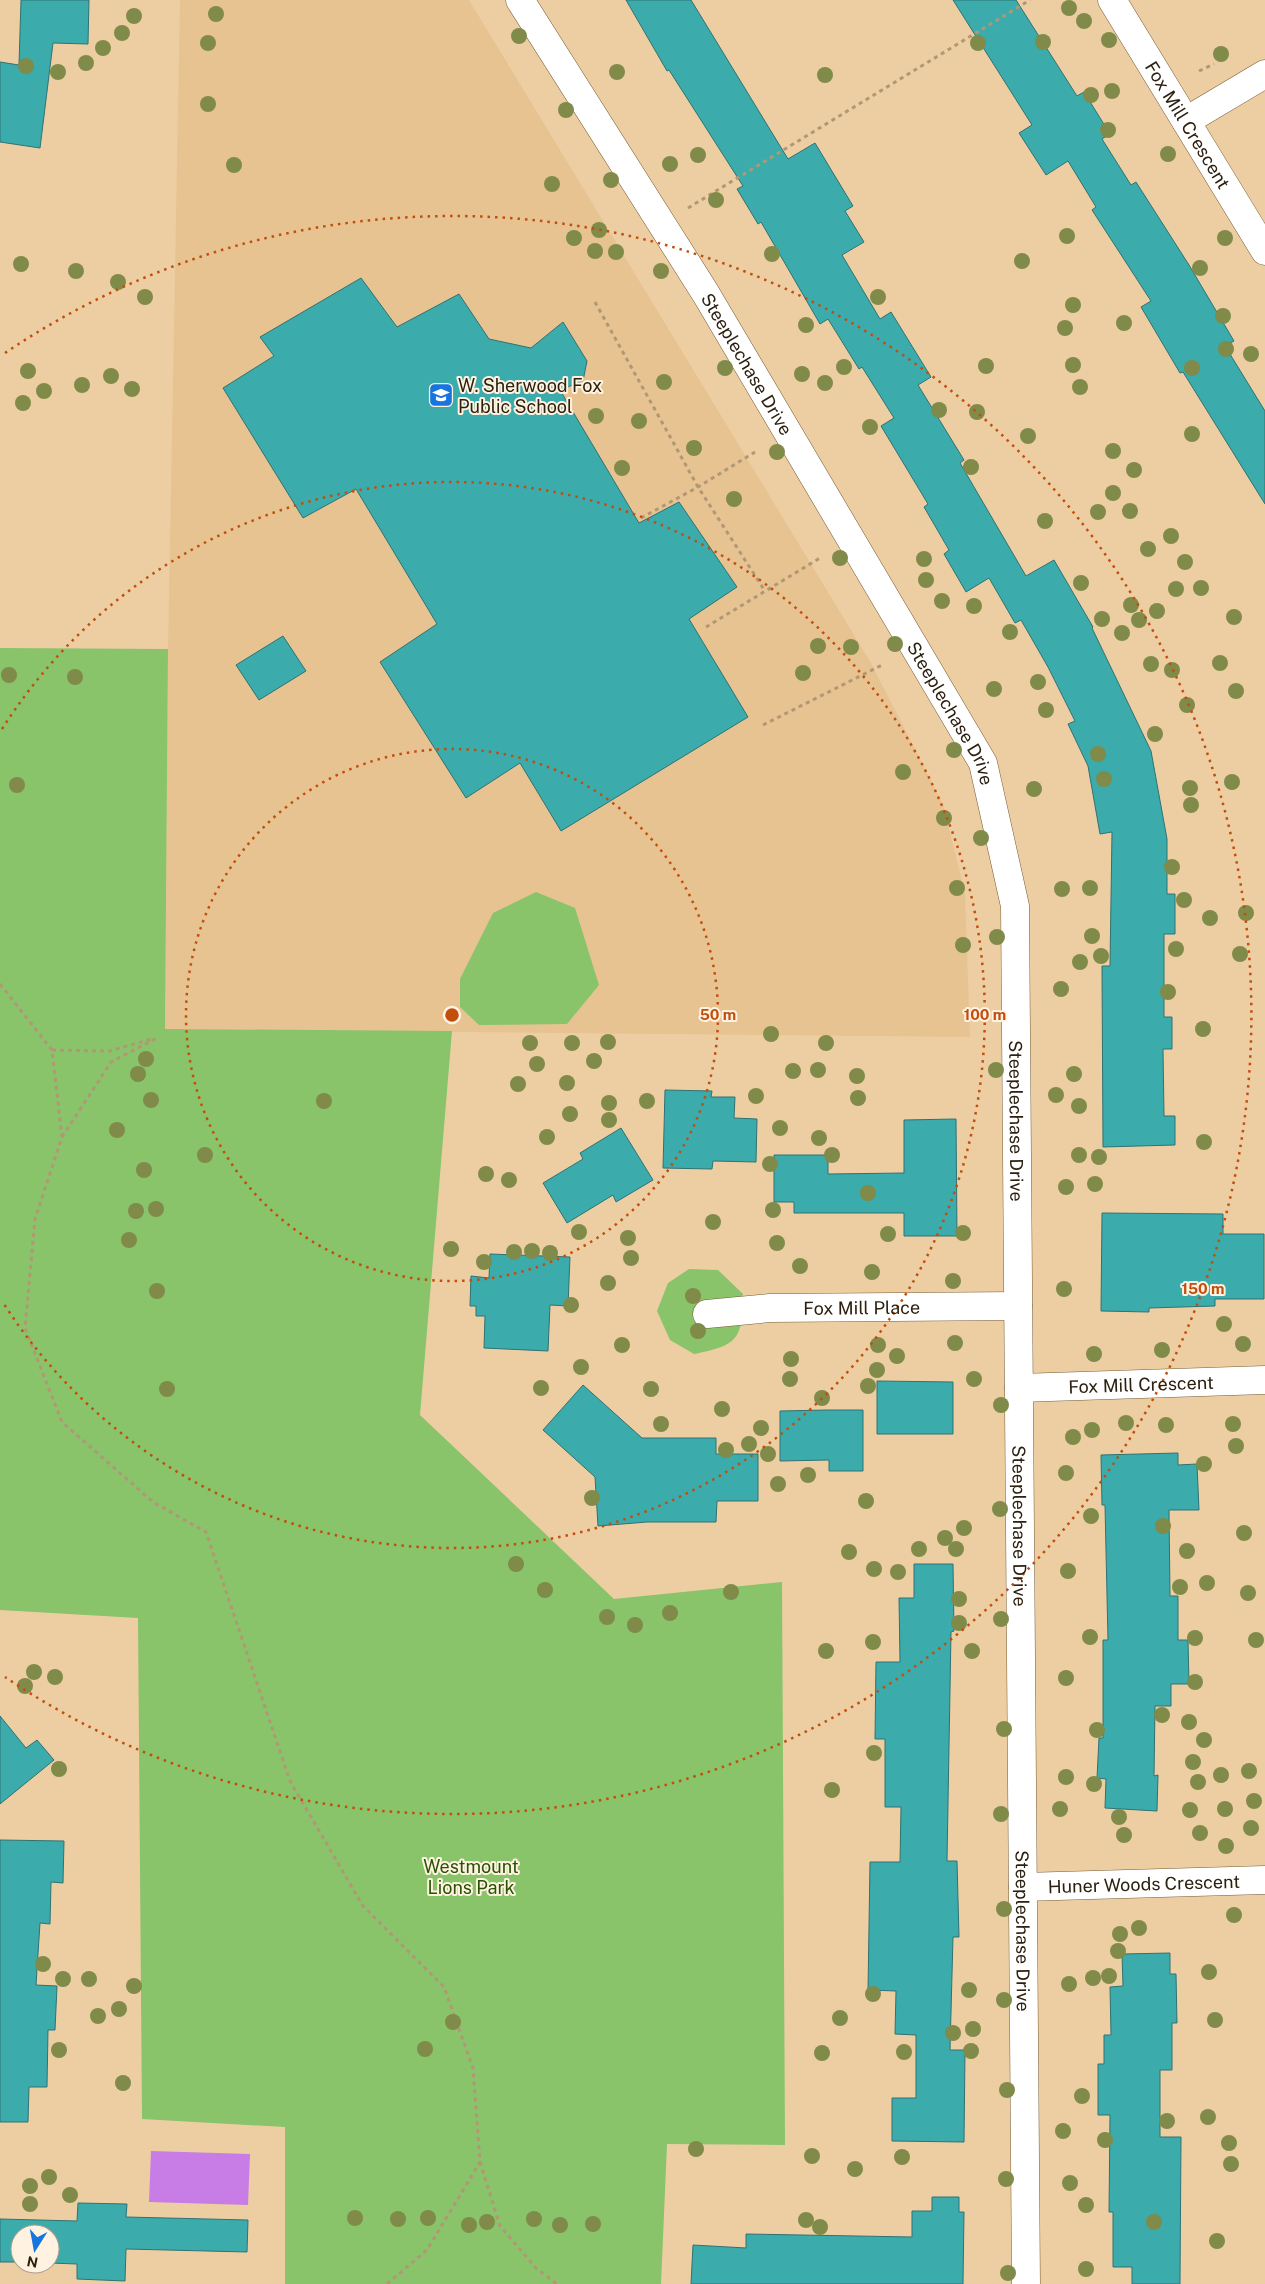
<svg xmlns="http://www.w3.org/2000/svg" width="1265" height="2284" viewBox="0 0 1265 2284" font-family="'Public Sans',sans-serif">
<rect width="100%" height="100%" fill="#edcea3"/>
<path fill="#e7c391" d="M 180,0 L 469,0 L 871,663 L 943,804 L 965,893 L 970,1037 L 165,1029 L 168,649 Z"/>
<g fill="#89c36a">
<path d="M 0,648 L 168,649 L 165,1029 L 452,1031 L 420,1415 L 614,1599 L 782,1582 L 785,2145 L 667,2144 L 661,2284 L 285,2284 L 285,2127 L 142,2119 L 138,1618 L 0,1610 Z"/>
<path d="M 536,892 L 575,908 L 599,985 L 567,1024 L 479,1025 L 460,1007 L 460,979 L 493,913 Z"/>
<path d="M 689,1269 L 718,1270 L 743,1294 C 742,1339 739,1345 694,1354 L 670,1340 L 657,1311 L 668,1283 Z"/>
</g>
<path fill="#c77de5" d="M 151,2151 L 250,2154 L 248,2205 L 149,2202 Z"/>
<g fill="#3babac" stroke="#307272">
<path d="M 21,0 L 89,0 L 88,44 L 53,43 L 40,148 L 0,142 L 0,62 L 19,65 Z"/>
<path d="M 626,0 L 691,0 L 788,159 L 815,143 L 853,206 L 845,211 L 864,242 L 842,255 L 880,319 L 891,312 L 931,377 L 918,385 L 964,460 L 960,463 L 1026,576 L 1054,560 L 1093,627 L 1092,628 L 1151,751 L 1167,839 L 1167,894 L 1175,894 L 1175,934 L 1164,934 L 1164,1017 L 1172,1017 L 1172,1049 L 1163,1049 L 1164,1116 L 1175,1116 L 1175,1145 L 1103,1147 L 1102,966 L 1110,966 L 1112,832 L 1100,834 L 1088,766 L 1068,724 L 1075,721 L 1048,667 L 1021,620 L 1015,623 L 989,578 L 966,592 L 944,554 L 949,550 L 924,507 L 928,504 L 881,426 L 894,418 L 862,367 L 859,369 L 828,319 L 820,324 L 761,222 L 758,224 L 737,189 L 743,186 L 669,70 L 667,71 Z"/>
<path d="M 953,0 L 1016,0 L 1077,96 L 1084,92 L 1110,134 L 1102,139 L 1131,185 L 1136,182 L 1189,265 L 1234,341 L 1225,346 L 1265,411 L 1265,504 L 1183,372 L 1180,373 L 1141,307 L 1151,301 L 1092,210 L 1096,207 L 1068,161 L 1046,175 L 1019,133 L 1032,125 Z"/>
<path d="M 361,278 L 397,327 L 459,294 L 489,339 L 531,348 L 563,322 L 587,361 L 583,381 L 560,390 L 639,523 L 679,502 L 737,587 L 689,619 L 748,717 L 561,831 L 520,763 L 466,798 L 380,662 L 437,624 L 356,489 L 303,518 L 223,388 L 274,356 L 260,337 Z"/>
<path d="M 283,636 L 306,671 L 259,700 L 236,665 Z"/>
<path d="M 665,1090 L 712,1091 L 711,1097 L 735,1097 L 734,1118 L 757,1119 L 756,1162 L 713,1161 L 712,1169 L 663,1168 Z"/>
<path d="M 956,1119 L 957,1236 L 904,1236 L 904,1213 L 794,1213 L 794,1202 L 774,1202 L 774,1155 L 828,1155 L 828,1174 L 904,1173 L 904,1120 Z"/>
<path d="M 621,1128 L 653,1180 L 616,1202 L 613,1195 L 567,1223 L 543,1183 L 583,1159 L 580,1153 Z"/>
<path d="M 1102,1213 L 1223,1214 L 1223,1234 L 1264,1234 L 1264,1299 L 1215,1299 L 1215,1306 L 1149,1308 L 1149,1312 L 1101,1311 Z"/>
<path d="M 490,1254 L 570,1257 L 568,1306 L 550,1305 L 548,1351 L 484,1348 L 485,1316 L 476,1316 L 476,1306 L 470,1306 L 471,1276 L 489,1278 Z"/>
<path d="M 877,1381 L 953,1382 L 953,1434 L 877,1434 Z"/>
<path d="M 583,1385 L 642,1438 L 716,1438 L 716,1454 L 758,1454 L 758,1501 L 717,1501 L 716,1522 L 647,1522 L 598,1526 L 595,1477 L 543,1430 Z"/>
<path d="M 826,1410 L 863,1410 L 863,1471 L 829,1471 L 829,1460 L 780,1461 L 780,1411 Z"/>
<path d="M 1178,1453 L 1178,1465 L 1197,1464 L 1199,1510 L 1169,1510 L 1170,1596 L 1178,1596 L 1178,1640 L 1188,1640 L 1189,1684 L 1171,1684 L 1171,1706 L 1155,1706 L 1154,1776 L 1158,1775 L 1157,1811 L 1105,1808 L 1106,1779 L 1097,1778 L 1099,1738 L 1103,1738 L 1103,1640 L 1108,1640 L 1105,1505 L 1102,1505 L 1101,1455 Z"/>
<path d="M 914,1564 L 953,1564 L 954,1631 L 951,1632 L 947,1861 L 957,1861 L 959,1937 L 953,1937 L 950,2050 L 965,2050 L 964,2142 L 892,2141 L 892,2098 L 916,2098 L 916,2035 L 895,2034 L 896,1991 L 868,1990 L 870,1862 L 900,1862 L 901,1807 L 885,1807 L 885,1739 L 875,1739 L 876,1662 L 900,1662 L 899,1598 L 914,1598 Z"/>
<path d="M 0,1716 L 26,1748 L 37,1740 L 54,1760 L 0,1804 Z"/>
<path d="M 0,1840 L 64,1841 L 63,1883 L 51,1882 L 50,1924 L 40,1923 L 36,1985 L 57,1986 L 55,2030 L 48,2030 L 47,2087 L 29,2087 L 28,2122 L 0,2122 Z"/>
<path d="M 1170,1953 L 1170,1974 L 1176,1974 L 1177,2023 L 1172,2023 L 1172,2070 L 1160,2070 L 1160,2137 L 1181,2137 L 1180,2284 L 1132,2284 L 1132,2267 L 1113,2267 L 1113,2212 L 1109,2212 L 1110,2115 L 1098,2115 L 1098,2064 L 1104,2064 L 1104,2035 L 1111,2035 L 1110,1987 L 1123,1986 L 1122,1954 Z"/>
<path d="M 932,2197 L 959,2197 L 959,2212 L 964,2212 L 963,2284 L 691,2284 L 693,2245 L 746,2248 L 746,2234 L 912,2237 L 912,2211 L 932,2211 Z"/>
<path d="M 78,2203 L 127,2204 L 126,2217 L 248,2220 L 247,2252 L 126,2249 L 125,2281 L 77,2279 L 77,2264 L 50,2263 L 50,2234 L 20,2234 L 20,2262 L 0,2262 L 0,2219 L 77,2221 Z"/>
</g>
<g fill="none" stroke-linecap="round" stroke-linejoin="round">
<defs>
<g id="minor">
<path id="s1" d="M 520,0 L 706,294 L 983,763 L 1015,906 L 1026,2284"/>
<path id="s2" d="M 1112,0 L 1265,251"/>
<path d="M 1186,121 L 1265,74"/>
<path id="s3" d="M 707,1314 L 770,1308 L 1018,1306"/>
<path id="s4" d="M 1019,1388 L 1265,1380"/>
<path id="s5" d="M 1023,1887 L 1265,1880"/>
</g>
</defs>
<use href="#minor" stroke="#785c34" stroke-width="29"/>
<g stroke="#b19875" stroke-width="3" stroke-dasharray="4 4" stroke-linecap="butt">
<path d="M 1199,71 L 1214,64"/>
<path d="M 688,208 L 1030,0"/>
<path d="M 595,302 L 698,487 L 765,591"/>
<path d="M 641,518 L 698,487 L 755,452"/>
<path d="M 706,627 L 820,558"/>
<path d="M 763,725 L 884,664"/>
<path d="M 0,984 L 52,1050 L 62,1137 L 35,1219 L 25,1328 L 62,1422 L 153,1502 L 206,1532 L 290,1781 L 363,1906 L 444,1987 L 473,2068 L 480,2162 L 427,2250 L 387,2284"/>
<path d="M 52,1050 L 109,1051 L 152,1039"/>
<path d="M 62,1137 L 111,1062 L 159,1037"/>
<path d="M 480,2162 L 500,2226 L 536,2268 L 557,2284"/>
</g>
<use href="#minor" stroke="#fff" stroke-width="28"/>
</g>
<g fill="#808a49">
<circle cx="1069" cy="8" r="8"/>
<circle cx="216" cy="14" r="8"/>
<circle cx="134" cy="16" r="8"/>
<circle cx="1084" cy="21" r="8"/>
<circle cx="122" cy="33" r="8"/>
<circle cx="519" cy="36" r="8"/>
<circle cx="1109" cy="40" r="8"/>
<circle cx="1043" cy="42" r="8"/>
<circle cx="208" cy="43" r="8"/>
<circle cx="978" cy="43" r="8"/>
<circle cx="103" cy="48" r="8"/>
<circle cx="1221" cy="54" r="8"/>
<circle cx="86" cy="63" r="8"/>
<circle cx="26" cy="66" r="8"/>
<circle cx="58" cy="72" r="8"/>
<circle cx="617" cy="72" r="8"/>
<circle cx="825" cy="75" r="8"/>
<circle cx="1112" cy="91" r="8"/>
<circle cx="1091" cy="95" r="8"/>
<circle cx="208" cy="104" r="8"/>
<circle cx="566" cy="110" r="8"/>
<circle cx="1108" cy="130" r="8"/>
<circle cx="1168" cy="154" r="8"/>
<circle cx="698" cy="155" r="8"/>
<circle cx="670" cy="164" r="8"/>
<circle cx="234" cy="165" r="8"/>
<circle cx="611" cy="180" r="8"/>
<circle cx="552" cy="184" r="8"/>
<circle cx="716" cy="200" r="8"/>
<circle cx="599" cy="230" r="8"/>
<circle cx="1067" cy="236" r="8"/>
<circle cx="574" cy="238" r="8"/>
<circle cx="1225" cy="238" r="8"/>
<circle cx="595" cy="251" r="8"/>
<circle cx="616" cy="252" r="8"/>
<circle cx="772" cy="254" r="8"/>
<circle cx="1022" cy="261" r="8"/>
<circle cx="21" cy="264" r="8"/>
<circle cx="1200" cy="268" r="8"/>
<circle cx="76" cy="271" r="8"/>
<circle cx="661" cy="271" r="8"/>
<circle cx="118" cy="282" r="8"/>
<circle cx="145" cy="297" r="8"/>
<circle cx="878" cy="297" r="8"/>
<circle cx="1073" cy="305" r="8"/>
<circle cx="1223" cy="316" r="8"/>
<circle cx="1124" cy="323" r="8"/>
<circle cx="806" cy="325" r="8"/>
<circle cx="1065" cy="328" r="8"/>
<circle cx="1226" cy="349" r="8"/>
<circle cx="1251" cy="354" r="8"/>
<circle cx="1073" cy="365" r="8"/>
<circle cx="986" cy="366" r="8"/>
<circle cx="844" cy="367" r="8"/>
<circle cx="725" cy="368" r="8"/>
<circle cx="1192" cy="368" r="8"/>
<circle cx="28" cy="371" r="8"/>
<circle cx="802" cy="374" r="8"/>
<circle cx="111" cy="376" r="8"/>
<circle cx="664" cy="382" r="8"/>
<circle cx="825" cy="383" r="8"/>
<circle cx="82" cy="385" r="8"/>
<circle cx="1080" cy="387" r="8"/>
<circle cx="132" cy="389" r="8"/>
<circle cx="44" cy="391" r="8"/>
<circle cx="23" cy="403" r="8"/>
<circle cx="939" cy="410" r="8"/>
<circle cx="977" cy="412" r="8"/>
<circle cx="596" cy="416" r="8"/>
<circle cx="639" cy="421" r="8"/>
<circle cx="870" cy="427" r="8"/>
<circle cx="1192" cy="434" r="8"/>
<circle cx="1028" cy="436" r="8"/>
<circle cx="694" cy="448" r="8"/>
<circle cx="1113" cy="451" r="8"/>
<circle cx="777" cy="452" r="8"/>
<circle cx="971" cy="467" r="8"/>
<circle cx="622" cy="468" r="8"/>
<circle cx="1134" cy="470" r="8"/>
<circle cx="1113" cy="493" r="8"/>
<circle cx="734" cy="499" r="8"/>
<circle cx="1130" cy="511" r="8"/>
<circle cx="1098" cy="512" r="8"/>
<circle cx="1045" cy="521" r="8"/>
<circle cx="1171" cy="536" r="8"/>
<circle cx="1148" cy="549" r="8"/>
<circle cx="840" cy="558" r="8"/>
<circle cx="924" cy="559" r="8"/>
<circle cx="1185" cy="562" r="8"/>
<circle cx="926" cy="580" r="8"/>
<circle cx="1081" cy="583" r="8"/>
<circle cx="1201" cy="588" r="8"/>
<circle cx="1176" cy="589" r="8"/>
<circle cx="942" cy="601" r="8"/>
<circle cx="1131" cy="605" r="8"/>
<circle cx="974" cy="606" r="8"/>
<circle cx="1157" cy="611" r="8"/>
<circle cx="1234" cy="617" r="8"/>
<circle cx="1102" cy="619" r="8"/>
<circle cx="1139" cy="620" r="8"/>
<circle cx="1010" cy="632" r="8"/>
<circle cx="1122" cy="633" r="8"/>
<circle cx="895" cy="644" r="8"/>
<circle cx="818" cy="646" r="8"/>
<circle cx="851" cy="647" r="8"/>
<circle cx="1220" cy="663" r="8"/>
<circle cx="1151" cy="664" r="8"/>
<circle cx="1172" cy="670" r="8"/>
<circle cx="803" cy="673" r="8"/>
<circle cx="9" cy="675" r="8"/>
<circle cx="75" cy="677" r="8"/>
<circle cx="1038" cy="682" r="8"/>
<circle cx="994" cy="689" r="8"/>
<circle cx="1236" cy="691" r="8"/>
<circle cx="1187" cy="705" r="8"/>
<circle cx="1046" cy="710" r="8"/>
<circle cx="1155" cy="734" r="8"/>
<circle cx="954" cy="750" r="8"/>
<circle cx="1098" cy="754" r="8"/>
<circle cx="903" cy="772" r="8"/>
<circle cx="1104" cy="779" r="8"/>
<circle cx="1232" cy="782" r="8"/>
<circle cx="17" cy="785" r="8"/>
<circle cx="1190" cy="788" r="8"/>
<circle cx="1034" cy="789" r="8"/>
<circle cx="1191" cy="805" r="8"/>
<circle cx="944" cy="818" r="8"/>
<circle cx="981" cy="838" r="8"/>
<circle cx="1172" cy="867" r="8"/>
<circle cx="957" cy="888" r="8"/>
<circle cx="1090" cy="888" r="8"/>
<circle cx="1062" cy="889" r="8"/>
<circle cx="1184" cy="900" r="8"/>
<circle cx="1246" cy="913" r="8"/>
<circle cx="1210" cy="918" r="8"/>
<circle cx="1092" cy="936" r="8"/>
<circle cx="997" cy="937" r="8"/>
<circle cx="963" cy="945" r="8"/>
<circle cx="1176" cy="949" r="8"/>
<circle cx="1240" cy="954" r="8"/>
<circle cx="1101" cy="956" r="8"/>
<circle cx="1080" cy="962" r="8"/>
<circle cx="1061" cy="989" r="8"/>
<circle cx="1168" cy="992" r="8"/>
<circle cx="1203" cy="1029" r="8"/>
<circle cx="771" cy="1034" r="8"/>
<circle cx="608" cy="1042" r="8"/>
<circle cx="530" cy="1043" r="8"/>
<circle cx="572" cy="1043" r="8"/>
<circle cx="826" cy="1043" r="8"/>
<circle cx="146" cy="1059" r="8"/>
<circle cx="594" cy="1061" r="8"/>
<circle cx="537" cy="1064" r="8"/>
<circle cx="818" cy="1070" r="8"/>
<circle cx="996" cy="1070" r="8"/>
<circle cx="793" cy="1071" r="8"/>
<circle cx="138" cy="1074" r="8"/>
<circle cx="1074" cy="1074" r="8"/>
<circle cx="857" cy="1076" r="8"/>
<circle cx="567" cy="1083" r="8"/>
<circle cx="518" cy="1084" r="8"/>
<circle cx="1056" cy="1095" r="8"/>
<circle cx="756" cy="1096" r="8"/>
<circle cx="858" cy="1098" r="8"/>
<circle cx="151" cy="1100" r="8"/>
<circle cx="324" cy="1101" r="8"/>
<circle cx="647" cy="1101" r="8"/>
<circle cx="609" cy="1103" r="8"/>
<circle cx="1079" cy="1106" r="8"/>
<circle cx="570" cy="1114" r="8"/>
<circle cx="609" cy="1120" r="8"/>
<circle cx="780" cy="1128" r="8"/>
<circle cx="117" cy="1130" r="8"/>
<circle cx="547" cy="1137" r="8"/>
<circle cx="819" cy="1138" r="8"/>
<circle cx="1204" cy="1142" r="8"/>
<circle cx="205" cy="1155" r="8"/>
<circle cx="832" cy="1155" r="8"/>
<circle cx="1079" cy="1155" r="8"/>
<circle cx="1099" cy="1157" r="8"/>
<circle cx="770" cy="1164" r="8"/>
<circle cx="144" cy="1170" r="8"/>
<circle cx="486" cy="1174" r="8"/>
<circle cx="509" cy="1180" r="8"/>
<circle cx="1095" cy="1184" r="8"/>
<circle cx="1066" cy="1187" r="8"/>
<circle cx="868" cy="1193" r="8"/>
<circle cx="156" cy="1209" r="8"/>
<circle cx="773" cy="1210" r="8"/>
<circle cx="136" cy="1211" r="8"/>
<circle cx="713" cy="1222" r="8"/>
<circle cx="579" cy="1232" r="8"/>
<circle cx="963" cy="1233" r="8"/>
<circle cx="888" cy="1234" r="8"/>
<circle cx="628" cy="1238" r="8"/>
<circle cx="129" cy="1240" r="8"/>
<circle cx="777" cy="1243" r="8"/>
<circle cx="451" cy="1249" r="8"/>
<circle cx="532" cy="1251" r="8"/>
<circle cx="514" cy="1252" r="8"/>
<circle cx="550" cy="1253" r="8"/>
<circle cx="631" cy="1258" r="8"/>
<circle cx="484" cy="1262" r="8"/>
<circle cx="800" cy="1266" r="8"/>
<circle cx="872" cy="1272" r="8"/>
<circle cx="953" cy="1281" r="8"/>
<circle cx="608" cy="1283" r="8"/>
<circle cx="1064" cy="1289" r="8"/>
<circle cx="157" cy="1291" r="8"/>
<circle cx="693" cy="1296" r="8"/>
<circle cx="571" cy="1305" r="8"/>
<circle cx="1224" cy="1324" r="8"/>
<circle cx="698" cy="1331" r="8"/>
<circle cx="955" cy="1343" r="8"/>
<circle cx="1243" cy="1344" r="8"/>
<circle cx="622" cy="1345" r="8"/>
<circle cx="878" cy="1345" r="8"/>
<circle cx="1162" cy="1350" r="8"/>
<circle cx="1094" cy="1354" r="8"/>
<circle cx="897" cy="1356" r="8"/>
<circle cx="791" cy="1359" r="8"/>
<circle cx="581" cy="1367" r="8"/>
<circle cx="877" cy="1370" r="8"/>
<circle cx="790" cy="1379" r="8"/>
<circle cx="974" cy="1379" r="8"/>
<circle cx="868" cy="1386" r="8"/>
<circle cx="541" cy="1388" r="8"/>
<circle cx="167" cy="1389" r="8"/>
<circle cx="651" cy="1389" r="8"/>
<circle cx="822" cy="1398" r="8"/>
<circle cx="1001" cy="1405" r="8"/>
<circle cx="722" cy="1409" r="8"/>
<circle cx="1126" cy="1423" r="8"/>
<circle cx="661" cy="1424" r="8"/>
<circle cx="1233" cy="1424" r="8"/>
<circle cx="1166" cy="1425" r="8"/>
<circle cx="761" cy="1428" r="8"/>
<circle cx="1092" cy="1430" r="8"/>
<circle cx="1073" cy="1437" r="8"/>
<circle cx="749" cy="1444" r="8"/>
<circle cx="1236" cy="1446" r="8"/>
<circle cx="726" cy="1450" r="8"/>
<circle cx="768" cy="1454" r="8"/>
<circle cx="1204" cy="1464" r="8"/>
<circle cx="1066" cy="1473" r="8"/>
<circle cx="808" cy="1475" r="8"/>
<circle cx="778" cy="1484" r="8"/>
<circle cx="592" cy="1498" r="8"/>
<circle cx="866" cy="1501" r="8"/>
<circle cx="1000" cy="1509" r="8"/>
<circle cx="1091" cy="1516" r="8"/>
<circle cx="1163" cy="1526" r="8"/>
<circle cx="964" cy="1528" r="8"/>
<circle cx="1244" cy="1533" r="8"/>
<circle cx="945" cy="1538" r="8"/>
<circle cx="919" cy="1549" r="8"/>
<circle cx="956" cy="1549" r="8"/>
<circle cx="1187" cy="1551" r="8"/>
<circle cx="849" cy="1552" r="8"/>
<circle cx="516" cy="1564" r="8"/>
<circle cx="874" cy="1569" r="8"/>
<circle cx="1068" cy="1571" r="8"/>
<circle cx="898" cy="1572" r="8"/>
<circle cx="1207" cy="1583" r="8"/>
<circle cx="1180" cy="1587" r="8"/>
<circle cx="545" cy="1590" r="8"/>
<circle cx="731" cy="1592" r="8"/>
<circle cx="1248" cy="1593" r="8"/>
<circle cx="959" cy="1599" r="8"/>
<circle cx="670" cy="1613" r="8"/>
<circle cx="607" cy="1617" r="8"/>
<circle cx="1001" cy="1619" r="8"/>
<circle cx="959" cy="1623" r="8"/>
<circle cx="635" cy="1625" r="8"/>
<circle cx="1090" cy="1637" r="8"/>
<circle cx="1195" cy="1638" r="8"/>
<circle cx="1256" cy="1640" r="8"/>
<circle cx="873" cy="1642" r="8"/>
<circle cx="826" cy="1651" r="8"/>
<circle cx="972" cy="1651" r="8"/>
<circle cx="34" cy="1672" r="8"/>
<circle cx="55" cy="1677" r="8"/>
<circle cx="1066" cy="1678" r="8"/>
<circle cx="1195" cy="1682" r="8"/>
<circle cx="25" cy="1686" r="8"/>
<circle cx="1162" cy="1715" r="8"/>
<circle cx="1189" cy="1722" r="8"/>
<circle cx="1004" cy="1729" r="8"/>
<circle cx="1097" cy="1730" r="8"/>
<circle cx="1204" cy="1740" r="8"/>
<circle cx="874" cy="1753" r="8"/>
<circle cx="1193" cy="1762" r="8"/>
<circle cx="59" cy="1769" r="8"/>
<circle cx="1249" cy="1771" r="8"/>
<circle cx="1221" cy="1775" r="8"/>
<circle cx="1066" cy="1777" r="8"/>
<circle cx="1198" cy="1782" r="8"/>
<circle cx="1094" cy="1784" r="8"/>
<circle cx="832" cy="1790" r="8"/>
<circle cx="1254" cy="1801" r="8"/>
<circle cx="1060" cy="1809" r="8"/>
<circle cx="1225" cy="1809" r="8"/>
<circle cx="1190" cy="1810" r="8"/>
<circle cx="1001" cy="1814" r="8"/>
<circle cx="1119" cy="1817" r="8"/>
<circle cx="1251" cy="1828" r="8"/>
<circle cx="1200" cy="1833" r="8"/>
<circle cx="1124" cy="1835" r="8"/>
<circle cx="1226" cy="1846" r="8"/>
<circle cx="1004" cy="1909" r="8"/>
<circle cx="1234" cy="1915" r="8"/>
<circle cx="1139" cy="1928" r="8"/>
<circle cx="1120" cy="1934" r="8"/>
<circle cx="1118" cy="1951" r="8"/>
<circle cx="43" cy="1964" r="8"/>
<circle cx="1209" cy="1972" r="8"/>
<circle cx="1109" cy="1976" r="8"/>
<circle cx="1093" cy="1978" r="8"/>
<circle cx="63" cy="1979" r="8"/>
<circle cx="89" cy="1979" r="8"/>
<circle cx="1069" cy="1984" r="8"/>
<circle cx="134" cy="1986" r="8"/>
<circle cx="969" cy="1990" r="8"/>
<circle cx="873" cy="1994" r="8"/>
<circle cx="1004" cy="2000" r="8"/>
<circle cx="119" cy="2009" r="8"/>
<circle cx="98" cy="2016" r="8"/>
<circle cx="840" cy="2018" r="8"/>
<circle cx="1215" cy="2020" r="8"/>
<circle cx="453" cy="2022" r="8"/>
<circle cx="973" cy="2029" r="8"/>
<circle cx="953" cy="2033" r="8"/>
<circle cx="425" cy="2049" r="8"/>
<circle cx="59" cy="2050" r="8"/>
<circle cx="971" cy="2051" r="8"/>
<circle cx="904" cy="2052" r="8"/>
<circle cx="822" cy="2053" r="8"/>
<circle cx="123" cy="2083" r="8"/>
<circle cx="1007" cy="2090" r="8"/>
<circle cx="1082" cy="2096" r="8"/>
<circle cx="1208" cy="2117" r="8"/>
<circle cx="1167" cy="2121" r="8"/>
<circle cx="1063" cy="2131" r="8"/>
<circle cx="1105" cy="2140" r="8"/>
<circle cx="1229" cy="2143" r="8"/>
<circle cx="696" cy="2149" r="8"/>
<circle cx="812" cy="2156" r="8"/>
<circle cx="902" cy="2157" r="8"/>
<circle cx="1231" cy="2164" r="8"/>
<circle cx="855" cy="2169" r="8"/>
<circle cx="49" cy="2177" r="8"/>
<circle cx="1006" cy="2179" r="8"/>
<circle cx="1070" cy="2183" r="8"/>
<circle cx="30" cy="2186" r="8"/>
<circle cx="70" cy="2195" r="8"/>
<circle cx="30" cy="2204" r="8"/>
<circle cx="1086" cy="2205" r="8"/>
<circle cx="355" cy="2218" r="8"/>
<circle cx="428" cy="2218" r="8"/>
<circle cx="398" cy="2219" r="8"/>
<circle cx="534" cy="2219" r="8"/>
<circle cx="806" cy="2220" r="8"/>
<circle cx="487" cy="2222" r="8"/>
<circle cx="1154" cy="2222" r="8"/>
<circle cx="593" cy="2224" r="8"/>
<circle cx="469" cy="2225" r="8"/>
<circle cx="560" cy="2225" r="8"/>
<circle cx="820" cy="2227" r="8"/>
<circle cx="1217" cy="2241" r="8"/>
<circle cx="1086" cy="2269" r="8"/>
<circle cx="1008" cy="2273" r="8"/>
</g>
<g fill="none" stroke="#c24e0d" stroke-width="2.5" stroke-dasharray="2.5 5">
<circle cx="452" cy="1015" r="266"/>
<path d="M2 729A533 533 0 1 1 2 1301"/>
<path d="M5 353A799 799 0 1 1 5 1677"/>
</g>
<defs>
<symbol id="school-square" viewBox="-11 -11 22 22"><rect x="-9" y="-9" width="18" height="18" rx="4" fill="#1675de" stroke="#fff2e1"/><path d="M0-5L7-2L0 1L-7-2ZM-4 1L0 2.5L4 1V4Q0 6-4 4Z" fill="#fff"/></symbol>
</defs>
<g fill-rule="evenodd">
<use href="#school-square" x="427" y="381" width="28" height="28"/>
</g>
<g text-anchor="middle" dominant-baseline="central" stroke-width="4" stroke-linejoin="round" paint-order="stroke">
<g font-size="18" fill="#2c2110" stroke="#fff2e1">
<text stroke="none"><textPath href="#s2" startOffset="146">Fox Mill Crescent</textPath></text>
<text stroke="none"><textPath href="#s1" startOffset="429">Steeplechase Drive</textPath></text>
<text stroke="none"><textPath href="#s1" startOffset="834">Steeplechase Drive</textPath></text>
<text stroke="none"><textPath href="#s1" startOffset="1254">Steeplechase Drive</textPath></text>
<text stroke="none"><textPath href="#s3" startOffset="155">Fox Mill Place</textPath></text>
<text stroke="none"><textPath href="#s4" startOffset="122">Fox Mill Crescent</textPath></text>
<text stroke="none"><textPath href="#s1" startOffset="1659">Steeplechase Drive</textPath></text>
<text stroke="none"><textPath href="#s5" startOffset="121">Huner Woods Crescent</textPath></text>
<text stroke="none"><textPath href="#s1" startOffset="2064">Steeplechase Drive</textPath></text>
</g>
<g font-size="18" fill="#2c2110" stroke="#fff2e1" text-anchor="start">
<text x="458" y="385">W. Sherwood Fox<tspan x="458" dy="21">Public School</tspan></text>
</g>
<g font-size="18" fill="#265300" stroke="#fff2e1">
<text x="471" y="1866">Westmount<tspan x="471" dy="21">Lions Park</tspan></text>
</g>
</g>
<circle cx="452" cy="1015" r="8" fill="#c24e0d" stroke="#fff2e1" stroke-width="2.5"/>
<g font-size="15" text-anchor="middle" font-weight="bold" fill="#c24e0d" stroke="#fff2e1" stroke-width="4" stroke-linejoin="round" paint-order="stroke">
<text x="718" y="1020">50 m</text>
<text x="985" y="1020">100 m</text>
<text x="1203" y="1294">150 m</text>
</g>
<g transform="translate(35 2249) rotate(191)"><circle r="24" fill="#fff2e1" stroke="#ab9e8d"/>
<path d="M0-4L9 19L0 12L-9 19Z" fill="#1675de"/>
<text y="-8" font-size="14" font-weight="bold" text-anchor="middle" fill="#2c2110">N</text>
</g>
</svg>
